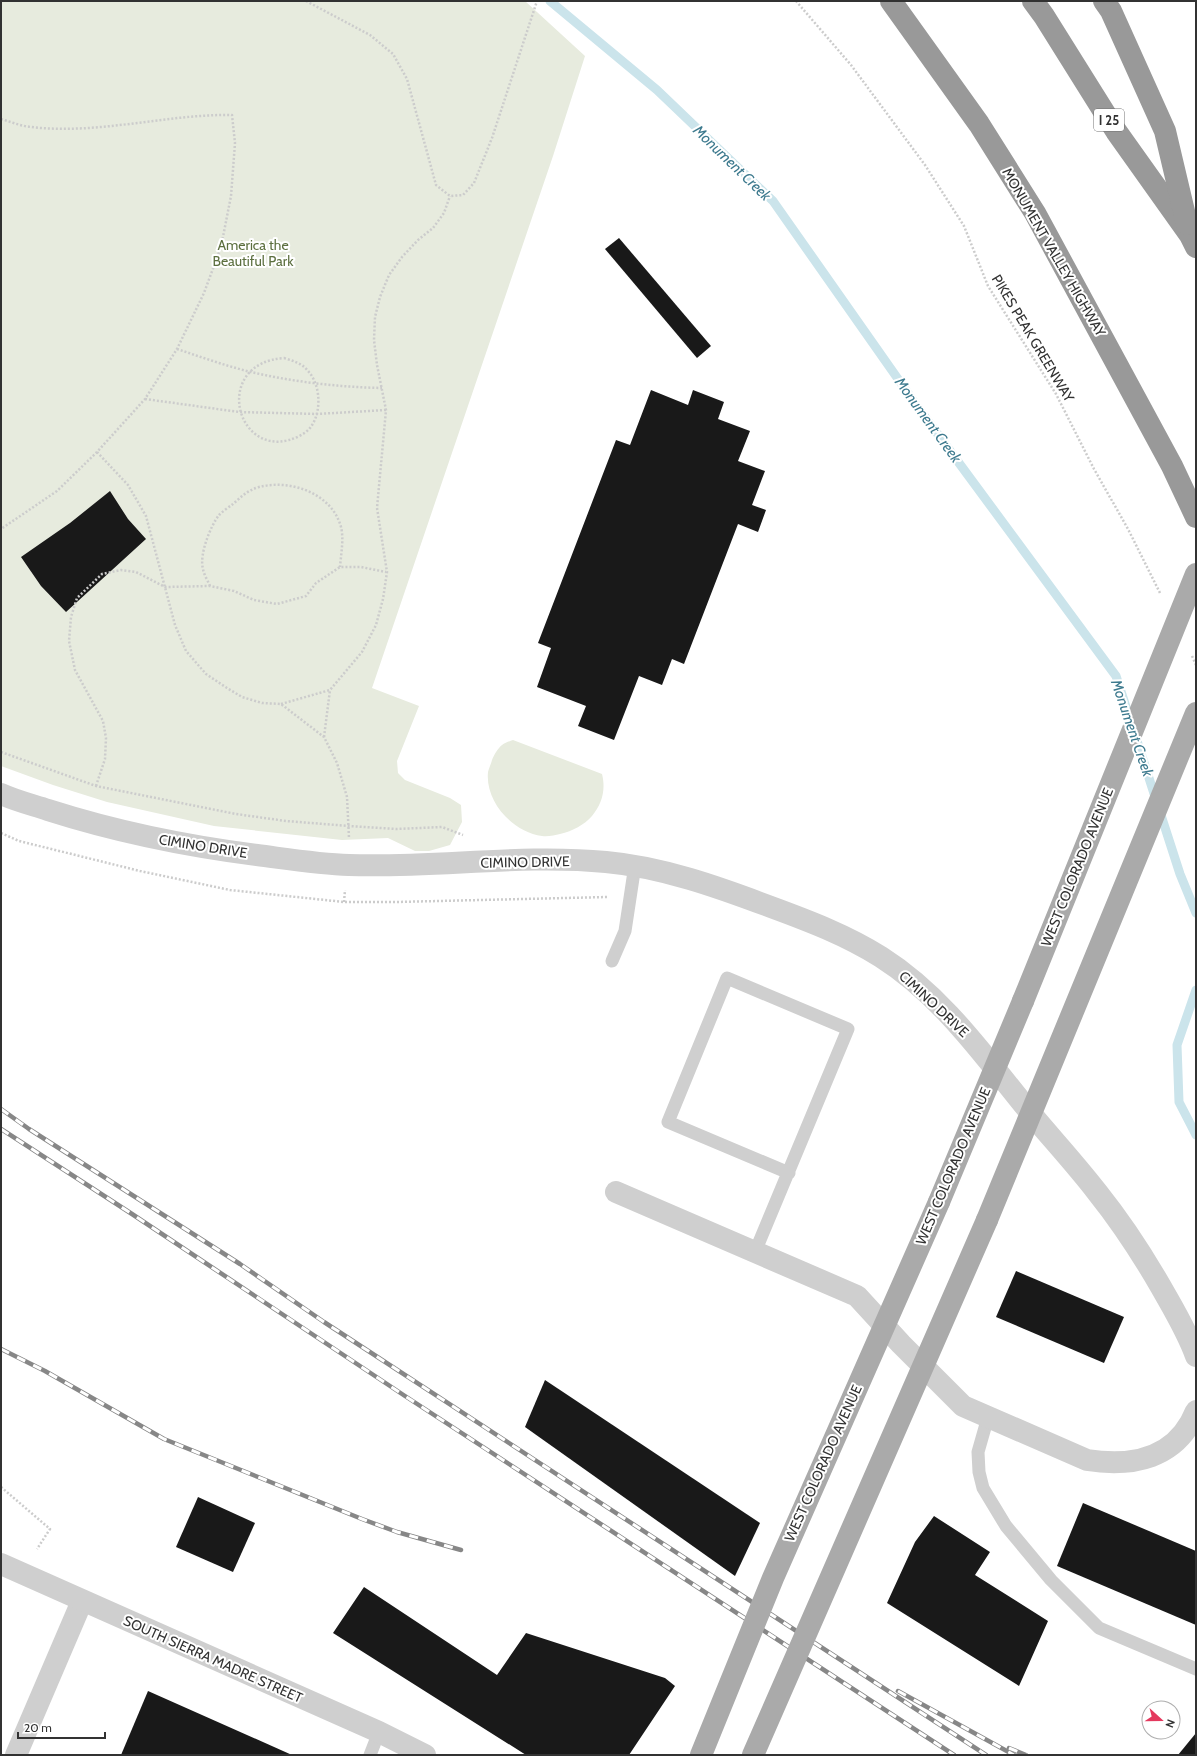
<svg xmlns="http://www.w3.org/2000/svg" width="1197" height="1756" viewBox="0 0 1197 1756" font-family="Cabin,sans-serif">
<rect width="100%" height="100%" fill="#fff"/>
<g fill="#e7ebde">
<path d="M 1,1 L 525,1 L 585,56 L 553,156 L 372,688 L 419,706 L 397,761 L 398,773 L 405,780 L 450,798 L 461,805 L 462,822 L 450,845 L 429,851 L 415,851 L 388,838 L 342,840 L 214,826 L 107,802 L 53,785 L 1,766 Z"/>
<path d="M 513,740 L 602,774 C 606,790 602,804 592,816 C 584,825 573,831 560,834 C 555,835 548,837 542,836 C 513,832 485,802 488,772 C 489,768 491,764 492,760 C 494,755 498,748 502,745 C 505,743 510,741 513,740 Z"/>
</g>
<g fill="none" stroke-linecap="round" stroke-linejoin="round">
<g stroke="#cbe4eb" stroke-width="9">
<path d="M 550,1 L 657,90 L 773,201 L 917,406 L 1116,676 L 1180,874 L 1196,913"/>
<path d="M 1196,990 L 1177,1045 L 1179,1102 L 1196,1135"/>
</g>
</g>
<g fill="#191919">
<path d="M 619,238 L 711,346 L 697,358 L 605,249 Z"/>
<path d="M 651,390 L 688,405 L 693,390 L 724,402 L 718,419 L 750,431 L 738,461 L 765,471 L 752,505 L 766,510 L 758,532 L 738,524 L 684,664 L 672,659 L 662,685 L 639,676 L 614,740 L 578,726 L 586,706 L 537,687 L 551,648 L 538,643 L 616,440 L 630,445 Z"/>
<path d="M 110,491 L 128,519 L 146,539 L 66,612 L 41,586 L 21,557 L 70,523 Z"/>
<path d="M 1016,1271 L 1124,1317 L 1104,1363 L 996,1317 Z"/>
<path d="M 545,1380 L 760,1523 L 735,1576 L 525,1427 Z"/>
<path d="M 198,1497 L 255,1523 L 233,1572 L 176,1547 Z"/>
<path d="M 1083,1503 L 1196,1551 L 1196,1625 L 1057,1566 Z"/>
<path d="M 934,1516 L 990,1552 L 975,1575 L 1048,1621 L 1019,1686 L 887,1603 L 915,1542 Z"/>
<path d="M 364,1587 L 497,1675 L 526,1633 L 665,1678 L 675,1686 L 629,1755 L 526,1755 L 333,1633 Z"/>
<path d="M 148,1691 L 292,1755 L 121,1755 Z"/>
<path d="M 1196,1733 L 1196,1755 L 1178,1755 Z"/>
</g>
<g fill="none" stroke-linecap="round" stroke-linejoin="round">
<g stroke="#ccc" stroke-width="2.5" stroke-dasharray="2 2" stroke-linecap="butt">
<path d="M 306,1 L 370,35 L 393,54 L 407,79 L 436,185 L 450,196 L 463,195 L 474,183 L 492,138 L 537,1"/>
<path d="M 796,1 L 851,65 L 925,165 L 964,226 L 988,286 L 1056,394 L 1094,469 L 1128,529 L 1160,593"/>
<path d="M 1,119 C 11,122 21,126 31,127 C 99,135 165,114 232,115 L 235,143 L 231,196 L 221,247 L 204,293 L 177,349 L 145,399 L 97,452 L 57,491 L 1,529"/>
<path d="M 177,349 C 201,357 226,366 251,372 C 294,382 338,387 382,388"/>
<path d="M 284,358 C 293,361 302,363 308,371 C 321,385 322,413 310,428 C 305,434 296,438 289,440 C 235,455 213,363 284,358 Z"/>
<path d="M 145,399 L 239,412 L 317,414 L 386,410"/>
<path d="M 97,452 L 128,485 L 146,516 L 175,625 L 186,651 L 206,674 L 227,688 L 242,697 L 262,703 L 281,704 L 324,737 L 337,763 L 347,797 L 349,838"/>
<path d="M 210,586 C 208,581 204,575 203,569 C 199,555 210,527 219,515 C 223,511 229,507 233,504 C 241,497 248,490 259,487 C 290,479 332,493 341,527 C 344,539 341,554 340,567"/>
<path d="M 1192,656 L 1196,665"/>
<path d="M 281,704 L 330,690 L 362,652 L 376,625 L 383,599 L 387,572 L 377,508 L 386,410 L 377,365 L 374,340 L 375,317 L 380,297 L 389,275 L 402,257 L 418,240 L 433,228 L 444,213 L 450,196"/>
<path d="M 324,737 L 330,690"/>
<path d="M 1,752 L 96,786 L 236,814 L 286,821 L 349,826 L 396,829 L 442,827 L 463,835"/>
<path d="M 96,786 L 105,759 L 106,738 L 103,721 L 75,670 L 69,641 L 71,617 L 77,598 L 102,574 L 121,570 L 136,572 L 165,587 L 210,586 L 234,591 L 254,600 L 277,604 L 306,596 L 316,583 L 340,567 L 361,567 L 386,572"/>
<path d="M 1,833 L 19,841 L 140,871 L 230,890 L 344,902 L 396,902 L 608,897"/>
<path d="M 344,902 L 345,890"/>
<path d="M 1,1487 L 50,1529 L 37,1549"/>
</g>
<g stroke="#cfcfcf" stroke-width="13">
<path d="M 612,961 L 625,931 L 635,865"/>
<path d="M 755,1252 C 786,1178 817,1103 848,1029 L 727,978 L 668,1122 L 789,1173"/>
<path d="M 988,1417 L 978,1452 L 979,1472 L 983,1488 L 1006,1526 L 1051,1580 L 1099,1628 L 1196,1669"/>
<path d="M 370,1755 L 379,1732"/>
</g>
<g stroke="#cfcfcf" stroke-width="22">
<path d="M 1,794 C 16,801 33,805 48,810 C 117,832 186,846 257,855 C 288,859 319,864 349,865 C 435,868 521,854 606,862 C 662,867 718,887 771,907 C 809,921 846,935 881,957 C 944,997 986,1059 1033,1116 C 1054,1141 1077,1166 1097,1192 C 1121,1222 1142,1254 1161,1287 C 1174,1310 1187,1331 1196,1356"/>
<path d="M 616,1192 L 857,1296 L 901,1344 L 963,1406 L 1087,1460 C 1132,1467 1177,1459 1196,1411"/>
<path d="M 16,1755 L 82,1601"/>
</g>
<path stroke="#cfcfcf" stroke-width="22" d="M 1,1564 L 379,1732 L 425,1755"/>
<g stroke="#aaa" stroke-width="22">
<path d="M 939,1202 L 1023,1001"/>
<path d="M 987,1220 L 1196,713"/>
</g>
<g stroke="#999" stroke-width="22">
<path d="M 891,1 L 979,124 L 1035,213 L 1172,466 L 1196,517"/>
<path d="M 1033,1 L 1044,16 L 1116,131 L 1190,235 L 1196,247"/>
<path d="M 1104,1 L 1111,11 L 1165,131 L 1187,224"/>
</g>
<defs>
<g id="rail">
<path d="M 1,1109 L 29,1129 L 240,1264 L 324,1322 L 986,1755"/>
<path d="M 1,1129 L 132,1214 L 405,1396 L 954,1755"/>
<path d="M 1,1349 L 45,1371 L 164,1439 L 362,1519 L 397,1532 L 461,1550"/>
<path d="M 898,1691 L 1014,1755"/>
<path d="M 1009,1748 L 1026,1755"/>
</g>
</defs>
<use href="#rail" stroke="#878787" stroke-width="4.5"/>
<use href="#rail" stroke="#fff" stroke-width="3" stroke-dasharray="9" stroke-linecap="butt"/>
<g stroke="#aaa" stroke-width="22">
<path d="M 1023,1001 L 1196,574"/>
<path d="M 701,1755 L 773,1578 L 939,1202"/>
<path d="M 753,1755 L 987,1220"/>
</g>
</g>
<g text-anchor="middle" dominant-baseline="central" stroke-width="4" stroke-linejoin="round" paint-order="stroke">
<rect fill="#fff" stroke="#707070" stroke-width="1" x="1094" y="109" width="30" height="22" rx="3"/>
<g font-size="13" font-weight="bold" fill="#323232">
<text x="1109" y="120">I 25</text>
</g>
<g font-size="14" fill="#5c6f3f" stroke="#fff">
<text x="253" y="245">America the<tspan x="253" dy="16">Beautiful Park</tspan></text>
</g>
<g font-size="14" fill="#323232" stroke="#fff">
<text transform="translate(1054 252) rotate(60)">MONUMENT VALLEY HIGHWAY</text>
<text transform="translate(1033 338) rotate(59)">PIKES PEAK GREENWAY</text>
<text transform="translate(203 846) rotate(9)">CIMINO DRIVE</text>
<text transform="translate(525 862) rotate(-1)">CIMINO DRIVE</text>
<text transform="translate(1077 867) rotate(-68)">WEST COLORADO AVENUE</text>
<text transform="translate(934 1004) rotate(43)">CIMINO DRIVE</text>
<text transform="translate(953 1166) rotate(-67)">WEST COLORADO AVENUE</text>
<text transform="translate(823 1463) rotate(-66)">WEST COLORADO AVENUE</text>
<text transform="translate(213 1659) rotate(24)">SOUTH SIERRA MADRE STREET</text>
</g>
<g font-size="15" font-style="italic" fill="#3d7a8e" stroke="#fff">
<text transform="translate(732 163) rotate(44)">Monument Creek</text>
<text transform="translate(928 420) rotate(54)">Monument Creek</text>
<text transform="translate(1132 728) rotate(71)">Monument Creek</text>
</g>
</g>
<rect width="1197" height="1756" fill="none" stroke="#323232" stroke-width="4"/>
<g transform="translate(1161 1720) rotate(111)"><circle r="19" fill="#ffffff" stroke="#adadad"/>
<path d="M0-3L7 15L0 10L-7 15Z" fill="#e4395e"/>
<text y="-6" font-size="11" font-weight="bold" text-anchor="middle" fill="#323232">N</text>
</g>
<path d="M18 1732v6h87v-6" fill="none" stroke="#323232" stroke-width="2"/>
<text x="24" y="1732" font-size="12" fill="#323232" stroke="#ffffff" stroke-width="3" paint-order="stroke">20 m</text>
</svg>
